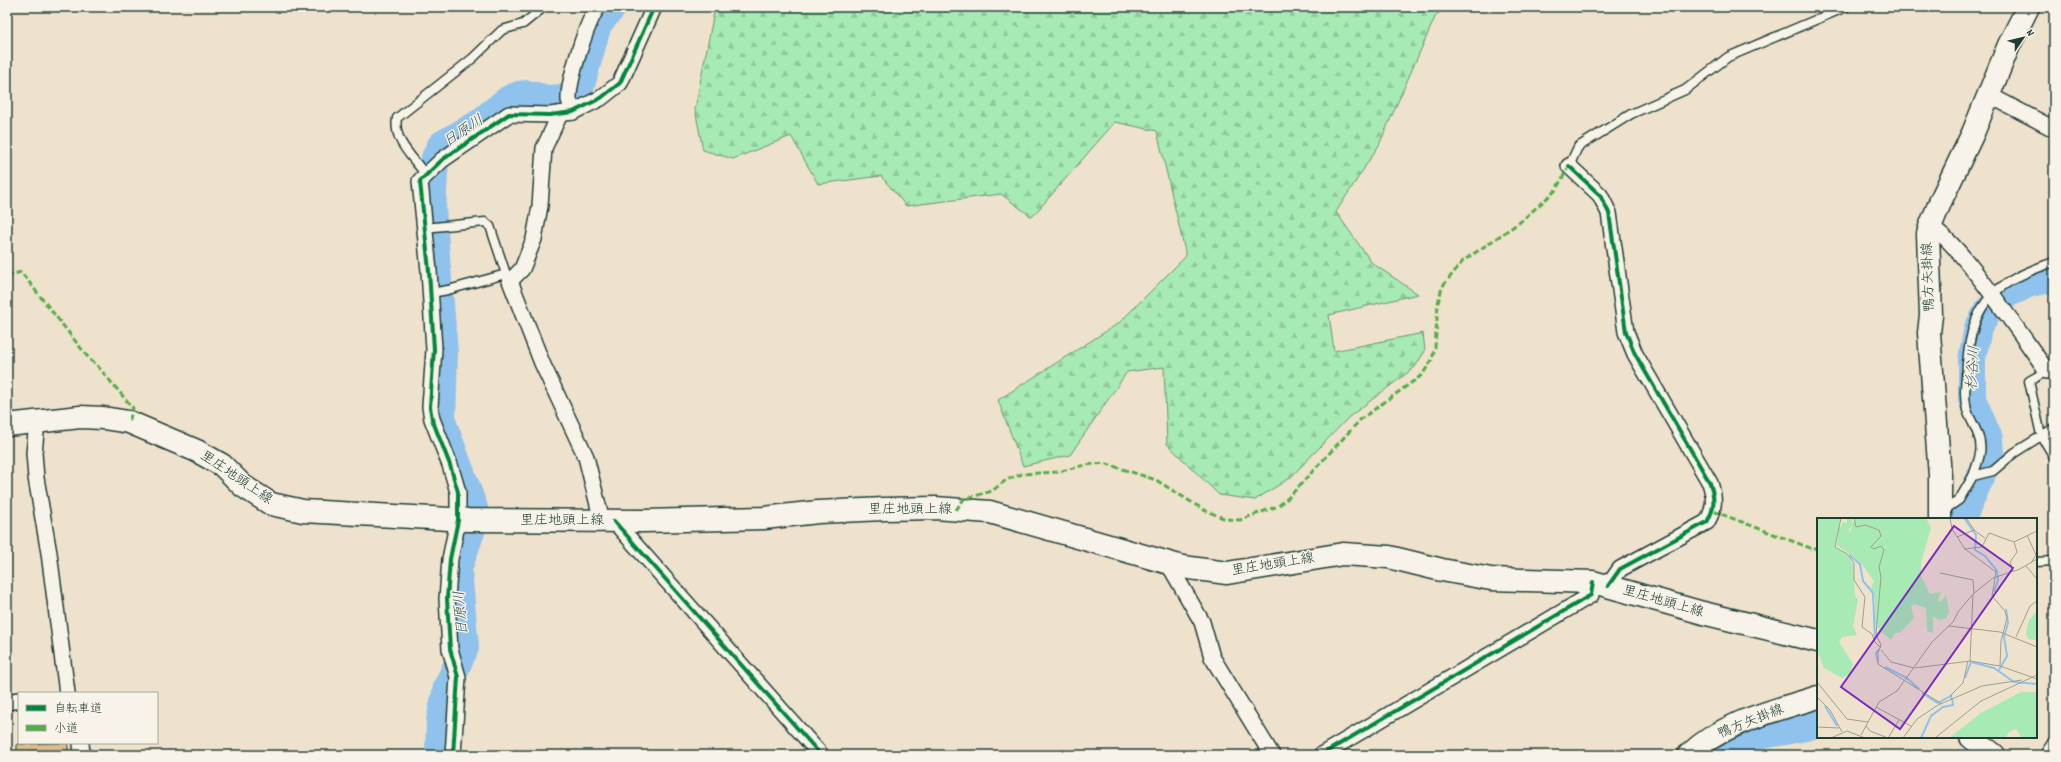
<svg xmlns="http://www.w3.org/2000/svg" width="2061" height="762" viewBox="0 0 2061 762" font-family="Dekko,'Klee One',sans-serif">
<defs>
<pattern id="forest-firs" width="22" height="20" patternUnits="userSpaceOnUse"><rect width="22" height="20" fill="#a7eab4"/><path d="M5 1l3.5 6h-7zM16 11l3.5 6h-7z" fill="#8fca9b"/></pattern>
</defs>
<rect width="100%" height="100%" fill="#efe2cd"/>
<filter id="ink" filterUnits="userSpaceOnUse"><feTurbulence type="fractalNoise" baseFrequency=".025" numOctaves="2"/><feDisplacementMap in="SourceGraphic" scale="8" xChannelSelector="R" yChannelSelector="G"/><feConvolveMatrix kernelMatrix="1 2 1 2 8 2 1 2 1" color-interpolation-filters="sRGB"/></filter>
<g filter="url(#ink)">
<path fill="url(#forest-firs)" stroke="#639474" d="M 715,7 L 1448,7 L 1436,15 L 1379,145 L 1336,212 L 1372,263 L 1418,294 L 1329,315 L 1334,351 L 1423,333 L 1425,351 L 1415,367 L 1349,417 L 1290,478 L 1255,500 L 1219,495 L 1167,444 L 1164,367 L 1127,372 L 1070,455 L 1023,466 L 998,400 L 1119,323 L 1186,256 L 1157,131 L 1115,122 L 1032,217 L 1001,194 L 906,206 L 881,176 L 818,184 L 791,136 L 733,159 L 703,150 L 695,109 Z"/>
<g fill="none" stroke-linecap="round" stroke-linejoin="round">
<g stroke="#8fc2ec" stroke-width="28">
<path d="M 1962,519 L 1990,455 L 1989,439 L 1972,399 L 1972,359 L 1978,328 L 1989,309 L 2007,294 L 2030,283 L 2054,279"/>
<path d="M 439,755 L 440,721 L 447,687 L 465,648 L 458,569 L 475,520 L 474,508 L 442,421 L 444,352 L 432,209 L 435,158 L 441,145 L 478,124 L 509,99 L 519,95 L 528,94 L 548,99 L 562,98 L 578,90 L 581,85 L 598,24 L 613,7"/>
<path d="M 1705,755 C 1738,734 1781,734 1818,724"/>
</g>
</g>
<path fill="#ddbb8f" stroke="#1f3d34" d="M 68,743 L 68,755 L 17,755 L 17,744 Z"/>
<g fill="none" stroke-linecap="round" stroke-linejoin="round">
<defs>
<g id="service">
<path d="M 1569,166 L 1578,147 L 1631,114 L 1685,90 L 1728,57 L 1846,7"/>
<path d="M 425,174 C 412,156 393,141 397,118 L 473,58 L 502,30 L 523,24 L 544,7"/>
<path d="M 424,228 L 485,222 L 490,226 L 506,274"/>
<path d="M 431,293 L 448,290 L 506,274 L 509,278"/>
<path d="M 2047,371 L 2029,381 L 2041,435 L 2054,457"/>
<path d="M 1973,476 C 1978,462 1984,449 1978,435 C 1975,426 1970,419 1967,410 C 1963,395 1966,379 1967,364 C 1972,300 1996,282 2054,262"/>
<path d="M 1943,511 L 1959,500 L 1973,476 L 1993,471 L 2014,453 L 2054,428"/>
<path d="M 2036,562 L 2054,561"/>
</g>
<g id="minor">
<path d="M 1989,95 L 2054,129"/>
<path d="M 573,112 C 572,108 570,103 569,100 C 568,81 587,21 598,7"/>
<path d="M 560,114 L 544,148 L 540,206 L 534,239 L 522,269 L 510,281 L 542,363 L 586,457 L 602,521"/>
<path d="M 1569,166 L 1600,195 L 1609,213 L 1626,332 L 1635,354 L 1710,483 C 1715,498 1715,508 1707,522 L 1620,569 L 1608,586"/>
<path d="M 1930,227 C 1954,234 2028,345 2047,371 L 2054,367"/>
<path d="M 37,422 L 34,453 L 36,478 L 49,553 L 67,693"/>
<path d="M 614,521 L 821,755"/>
<path d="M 1168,563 L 1202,622 L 1212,657 L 1272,755"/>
<path d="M 7,702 L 19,700"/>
<path d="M 81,743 L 82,755"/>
<path d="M 453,755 L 458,677 L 450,649 L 447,599 L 450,559 L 458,520 L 458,492 L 450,465 L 432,419 L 430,407 L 434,349 L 429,271 L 420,181 L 442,160 L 509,114 L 550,115 L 573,112 L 601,98 L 620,83 L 654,7"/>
<path d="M 1321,755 L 1591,595 L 1593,582"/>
<path d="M 2048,755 L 2054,746"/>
</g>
<g id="secondary">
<path d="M 7,425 L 80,417 L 103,418 L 129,422 L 197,451 L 222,465 L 243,486 L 271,504 L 303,511 L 468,520 L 644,521 L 764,518 L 818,512 L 884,509 L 935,508 L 990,512 L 1183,567 L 1227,573 L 1343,554 L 1389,557 L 1442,570 L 1491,579 L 1593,582 L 1703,613 L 1818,641"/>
<path d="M 1940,519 L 1940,476 L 1929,333 L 1931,315 L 1928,234 L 1930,227 L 1941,200 L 1973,133 L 2009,45 L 2028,7"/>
<path d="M 1971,737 L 1994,755"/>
<path d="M 1689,755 C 1723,722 1774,711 1818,697"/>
</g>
</defs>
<use href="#service" stroke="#1f3d34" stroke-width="11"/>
<use href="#minor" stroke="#1f3d34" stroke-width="18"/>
<use href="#secondary" stroke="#1f3d34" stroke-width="25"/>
<use href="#service" stroke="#f7f3e8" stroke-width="8"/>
<use href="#minor" stroke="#f7f3e8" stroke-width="15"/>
<use href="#secondary" stroke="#f7f3e8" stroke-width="22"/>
<g stroke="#52ad45" stroke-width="3" stroke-dasharray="6 3" stroke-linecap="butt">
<path d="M 7,276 L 21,272 L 91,361 L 95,363 L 133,408 L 129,422"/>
<path d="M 956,510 L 964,499 L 992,491 L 1006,480 L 1022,474 L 1058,472 L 1085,465 L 1104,463 L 1156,480 L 1204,510 L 1226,519 L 1240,520 L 1278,506 L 1288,498 L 1361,419 L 1422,375 L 1432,360 L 1435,347 L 1438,303 L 1442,287 L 1463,261 L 1520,222 L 1555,191 L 1569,166"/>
<path d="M 1713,511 L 1813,549 L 1818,547"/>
</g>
<defs>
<g id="cycleway">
<path d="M 1569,166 L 1600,195 L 1609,213 L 1626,332 L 1635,354 L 1710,483 C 1715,498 1715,508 1707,522 L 1620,569 L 1608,586"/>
<path d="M 614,521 L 821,755"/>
<path d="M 453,755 L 458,677 L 450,649 L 447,599 L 450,559 L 458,520 L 458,492 L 450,465 L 432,419 L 430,407 L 434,349 L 429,271 L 420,181 L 442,160 L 509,114 L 550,115 L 573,112 L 601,98 L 620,83 L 654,7"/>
<path d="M 1321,755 L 1591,595 L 1593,582"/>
</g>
</defs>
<use href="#cycleway" stroke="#f7f3e8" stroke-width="6"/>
<use href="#cycleway" stroke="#00873e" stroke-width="4"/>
</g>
</g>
<g text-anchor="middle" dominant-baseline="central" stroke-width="3" stroke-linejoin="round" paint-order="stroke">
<g font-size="14" fill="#1f3d34" stroke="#f7f3e8">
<text transform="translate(1929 277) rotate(-92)">鴨方矢掛線</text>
<text transform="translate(236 478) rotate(34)">里庄地頭上線</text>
<text x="910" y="510">里庄地頭上線</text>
<text x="562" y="521">里庄地頭上線</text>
<text transform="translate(1273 565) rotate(-9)">里庄地頭上線</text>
<text transform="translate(1663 602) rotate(16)">里庄地頭上線</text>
<text transform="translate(1751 722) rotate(-22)">鴨方矢掛線</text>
</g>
<g font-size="15" font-style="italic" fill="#355859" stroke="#f7f3e8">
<text transform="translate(464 132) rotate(-34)">日原川</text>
<text transform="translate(1974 368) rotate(-86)">杉谷川</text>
<text transform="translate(462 613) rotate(-95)">日原川</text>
</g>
</g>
<g transform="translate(1817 518)">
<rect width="220" height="220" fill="#efe2cd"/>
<path d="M 0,0 L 24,0 L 18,29 L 29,36 L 36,46 L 38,77 L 41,82 L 36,108 L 40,117 L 25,119 L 22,124 L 36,146 L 34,155 L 25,160 L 7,150 L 0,131 ZM 30,0 L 36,0 L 35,7 L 31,13 L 33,13 L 38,0 L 109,0 L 114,10 L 104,45 L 104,58 L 113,76 L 124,74 L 121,82 L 124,84 L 129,77 L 132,94 L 129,101 L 122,102 L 116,98 L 116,115 L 110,113 L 109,90 L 97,86 L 94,89 L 97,100 L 83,115 L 78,115 L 74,122 L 62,112 L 58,105 L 58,82 L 54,69 L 57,63 L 44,45 L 20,27 L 22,11 L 26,4 L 30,5 ZM 220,93 L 220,122 L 211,121 L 209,115 L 212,102 ZM 204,174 L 220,174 L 220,220 L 205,220 L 199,211 L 192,214 L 188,220 L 132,220 L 164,195 Z" fill="#a7eab4"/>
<path fill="none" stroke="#8fc2ec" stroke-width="2" d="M 147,0 L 159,17 L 158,32 L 168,38 L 180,53 L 181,62 L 177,74M 32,37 L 43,46 L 46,63 L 56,75 L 58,122M 61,144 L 59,135 L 62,131M 68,149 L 90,160 L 102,171M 182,152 L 190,138 L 187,119 L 191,105 L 189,91M 148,160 L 154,144 L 177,150 L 197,164 L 220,166M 105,175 L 121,185 L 135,177M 8,188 L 20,208M 104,220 L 114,198 L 126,189 L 136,187 L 135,180"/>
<path fill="none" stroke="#9ca090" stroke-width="1" d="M 24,0 L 18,29 L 30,36 L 37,45 L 37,62 L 48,79 L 45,109 L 55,116 L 58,124 L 64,130M 37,0 L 39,9 L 48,7 L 62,12 L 64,18 L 54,29 L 57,31 L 64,28 L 67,32 L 62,49 L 64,59 L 59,116 L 64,127 L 61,135 L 61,146 L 125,186M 133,0 L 135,11 L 148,31 L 179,54 L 175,78 L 188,93 L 190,100 L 184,123 L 183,148 L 220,161M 149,0 L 158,13 L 168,20M 210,17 L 219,37 L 214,45M 140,19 L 157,12M 147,31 L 165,29 L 172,15 L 197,24 L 220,13M 209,48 L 220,61M 196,53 L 193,44 L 200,34 L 197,24M 123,55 L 156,62 L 157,75M 132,108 L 183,114 L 220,129M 199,119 L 213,88 L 220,83M 64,132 L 74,144 L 97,150M 153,143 L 156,76M 98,150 L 153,143 L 183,148M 0,164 L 30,201 L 51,204M 0,179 L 13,192 L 25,214M 134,181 L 134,177 L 146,165 L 151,143M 59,189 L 94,208M 49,208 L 53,213 L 71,220 L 82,202M 0,209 L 22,210M 44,217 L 62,184 L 80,173 L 115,124 L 136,104 L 141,94 L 156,76 L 176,60 L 203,51 L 220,41M 14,220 L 30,213 L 48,220M 86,220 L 100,201 L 121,187 L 165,168 L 205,162M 118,220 L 164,183 L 220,157"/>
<path fill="#7b2cbf" fill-opacity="0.15" stroke="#7b2cbf" stroke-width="2" d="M 137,8 L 196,50 L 83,211 L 24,169 Z"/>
<rect width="220" height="220" fill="none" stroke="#1f3d34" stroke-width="2"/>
</g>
<rect width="2061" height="762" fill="none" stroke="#f7f3e8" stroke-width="24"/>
<rect x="12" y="12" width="2037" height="738" fill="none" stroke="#1f3d34" stroke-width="1.5" filter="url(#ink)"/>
<rect x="18" y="692" width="140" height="52" fill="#f7f3e8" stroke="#a1aaa0"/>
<rect x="26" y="705" width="20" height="6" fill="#00873e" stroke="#a1aaa0"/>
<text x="54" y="712" font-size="12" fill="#1f3d34">自転車道</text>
<rect x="26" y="725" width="20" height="6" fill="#52ad45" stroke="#a1aaa0"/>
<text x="54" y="732" font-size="12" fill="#1f3d34">小道</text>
<g transform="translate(2023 38) rotate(55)" stroke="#f7f3e8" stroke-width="3" paint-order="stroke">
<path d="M0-3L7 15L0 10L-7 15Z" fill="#1f3d34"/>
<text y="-6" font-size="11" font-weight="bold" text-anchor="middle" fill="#1f3d34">N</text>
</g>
</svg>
